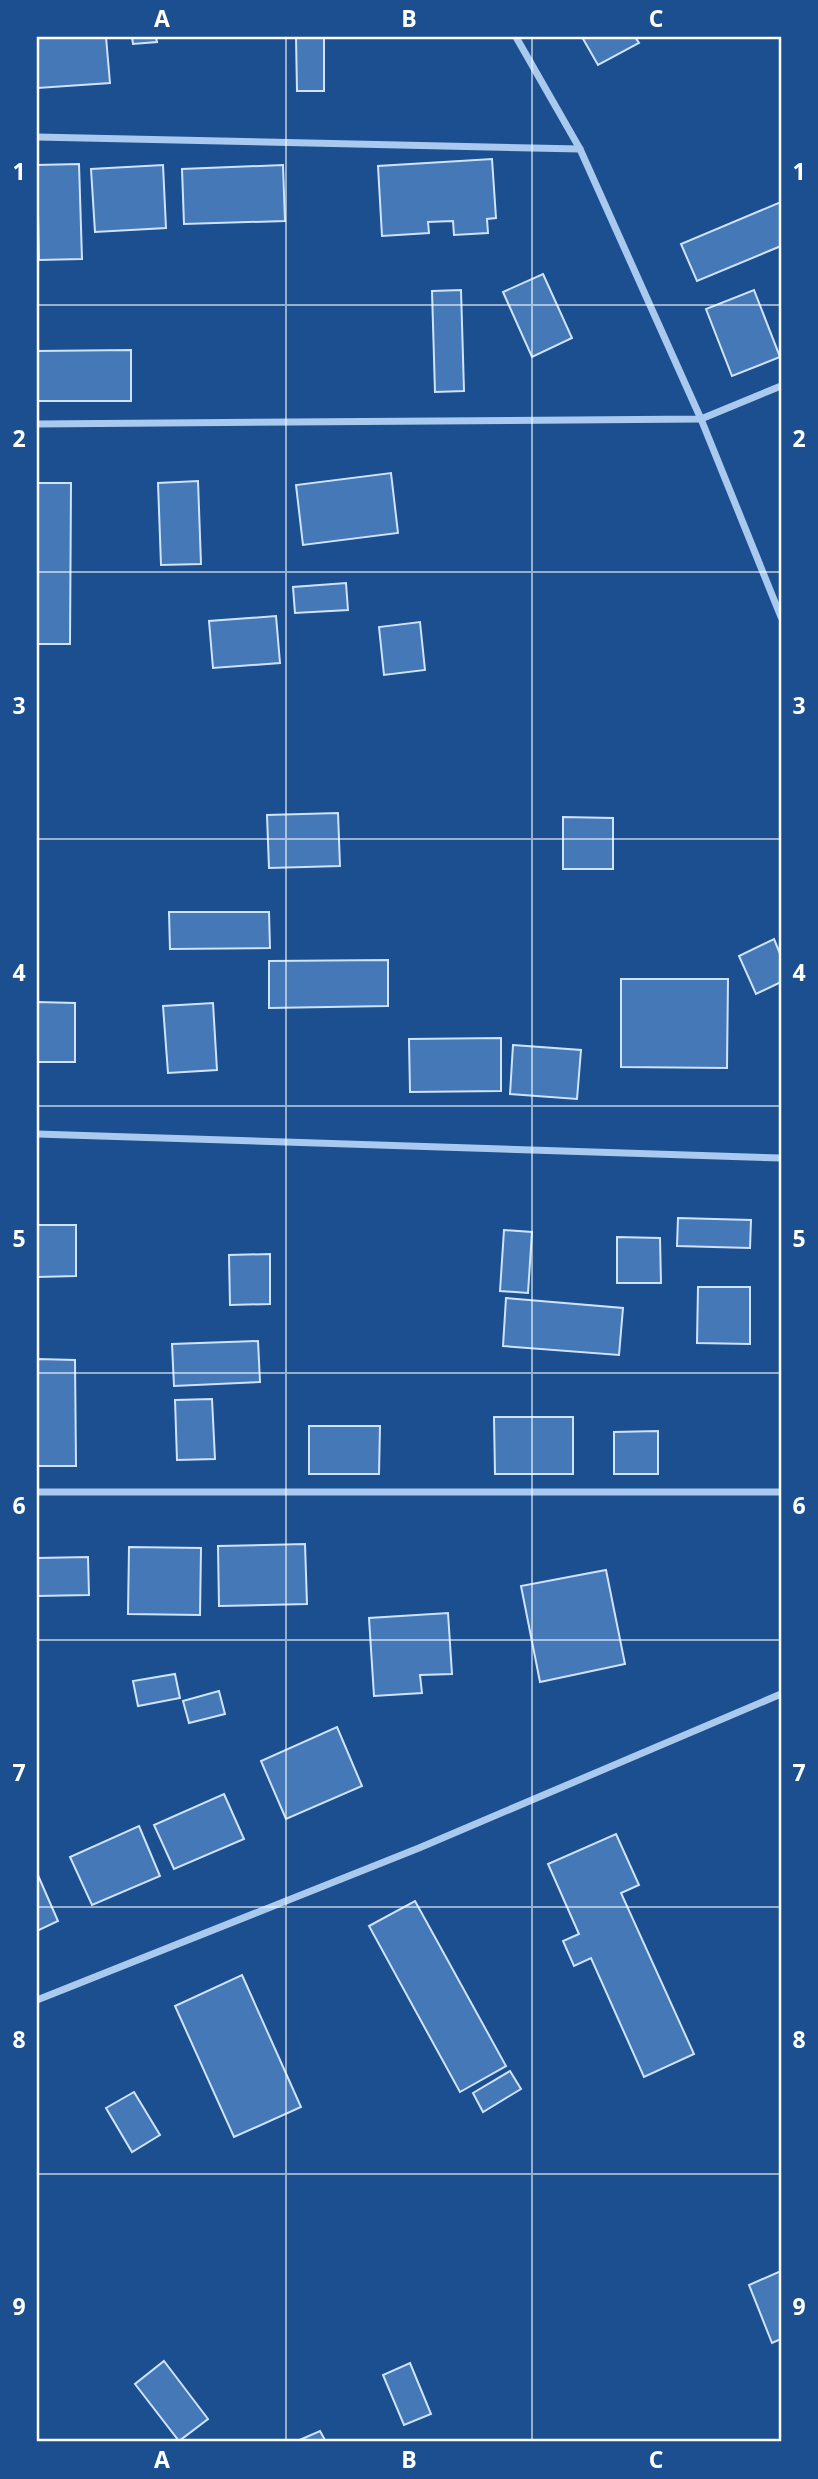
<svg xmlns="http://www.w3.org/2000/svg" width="818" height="2479" viewBox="0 0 818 2479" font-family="'Open Sans',sans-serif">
<rect width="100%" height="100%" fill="#1b4f8f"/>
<g fill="#4478b7" stroke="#cfe3fa" stroke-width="2">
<path d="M 37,37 L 106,37 L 110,83 L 38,88 Z"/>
<path d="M 132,37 L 156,37 L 157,42 L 133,44 Z"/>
<path d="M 296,37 L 324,37 L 324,91 L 297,91 Z"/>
<path d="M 582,37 L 635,37 L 639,43 L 598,65 Z"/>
<path d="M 492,159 L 496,218 L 487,219 L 488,233 L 454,235 L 453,221 L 428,222 L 429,233 L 382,236 L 378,166 Z"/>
<path d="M 79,164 L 82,259 L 39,260 L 37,165 Z"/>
<path d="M 163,165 L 166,228 L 95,232 L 91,169 Z"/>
<path d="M 283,165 L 285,221 L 184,224 L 182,169 Z"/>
<path d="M 781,202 L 781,246 L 697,281 L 681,244 Z"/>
<path d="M 543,274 L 572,338 L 532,357 L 503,292 Z"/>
<path d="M 461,290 L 464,391 L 435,392 L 432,291 Z"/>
<path d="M 754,290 L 780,357 L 732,376 L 706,309 Z"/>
<path d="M 131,350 L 131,401 L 37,401 L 37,351 Z"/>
<path d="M 391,473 L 398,533 L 303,545 L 296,485 Z"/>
<path d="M 198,481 L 201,564 L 161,565 L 158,483 Z"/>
<path d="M 37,483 L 71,483 L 70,644 L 37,644 Z"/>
<path d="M 346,583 L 348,610 L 295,613 L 293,587 Z"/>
<path d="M 276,616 L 280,663 L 213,668 L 209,621 Z"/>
<path d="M 420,622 L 425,670 L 384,675 L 379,627 Z"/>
<path d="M 338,813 L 340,866 L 269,868 L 267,815 Z"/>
<path d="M 563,817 L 613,818 L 613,869 L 563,869 Z"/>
<path d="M 169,912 L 269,912 L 270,948 L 170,949 Z"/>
<path d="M 774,939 L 781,956 L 781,982 L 756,994 L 739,956 Z"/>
<path d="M 388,960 L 388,1006 L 269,1008 L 269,961 Z"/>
<path d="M 621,979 L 728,979 L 727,1068 L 621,1067 Z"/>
<path d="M 37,1002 L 75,1003 L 75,1062 L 37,1062 Z"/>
<path d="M 213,1003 L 217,1070 L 168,1073 L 163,1006 Z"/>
<path d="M 501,1038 L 501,1091 L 410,1092 L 409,1039 Z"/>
<path d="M 513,1045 L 581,1050 L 577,1099 L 510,1094 Z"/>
<path d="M 678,1218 L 751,1220 L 750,1248 L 677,1246 Z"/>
<path d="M 37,1225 L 76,1225 L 76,1276 L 37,1277 Z"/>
<path d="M 504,1230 L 532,1232 L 528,1293 L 500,1291 Z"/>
<path d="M 617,1237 L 660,1238 L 661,1283 L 617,1283 Z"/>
<path d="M 270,1254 L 270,1304 L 230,1305 L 229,1255 Z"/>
<path d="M 698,1287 L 750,1287 L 750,1344 L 697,1343 Z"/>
<path d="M 506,1298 L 623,1308 L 619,1355 L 503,1346 Z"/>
<path d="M 258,1341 L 260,1382 L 174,1386 L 172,1344 Z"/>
<path d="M 37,1359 L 75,1360 L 76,1466 L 37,1466 Z"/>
<path d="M 212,1399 L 215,1459 L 177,1460 L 175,1400 Z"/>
<path d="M 494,1417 L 573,1417 L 573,1474 L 495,1474 Z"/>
<path d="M 309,1426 L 380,1426 L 379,1474 L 309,1474 Z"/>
<path d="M 658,1431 L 658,1474 L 614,1474 L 614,1432 Z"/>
<path d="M 305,1544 L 307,1604 L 219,1606 L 218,1546 Z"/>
<path d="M 129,1547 L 201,1548 L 200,1615 L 128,1614 Z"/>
<path d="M 88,1557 L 89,1595 L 37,1596 L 37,1558 Z"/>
<path d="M 606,1570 L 625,1664 L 540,1682 L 521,1586 Z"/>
<path d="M 448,1613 L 452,1674 L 420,1675 L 422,1693 L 374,1696 L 369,1618 Z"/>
<path d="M 175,1674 L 180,1698 L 138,1706 L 133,1681 Z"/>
<path d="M 219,1691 L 225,1714 L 189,1723 L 183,1701 Z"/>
<path d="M 337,1727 L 362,1786 L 286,1819 L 261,1761 Z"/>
<path d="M 224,1794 L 244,1839 L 174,1869 L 154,1825 Z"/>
<path d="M 139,1826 L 160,1876 L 92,1905 L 70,1857 Z"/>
<path d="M 616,1834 L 639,1885 L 621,1893 L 694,2054 L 644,2077 L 591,1958 L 574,1966 L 563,1941 L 579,1934 L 548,1864 Z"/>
<path d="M 37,1873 L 58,1921 L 37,1931 Z"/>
<path d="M 415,1901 L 506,2066 L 460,2092 L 369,1926 Z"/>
<path d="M 242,1975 L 301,2107 L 234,2137 L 175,2006 Z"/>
<path d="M 510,2071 L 521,2089 L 483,2112 L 473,2093 Z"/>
<path d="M 134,2092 L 160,2135 L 132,2152 L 106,2108 Z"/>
<path d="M 781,2271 L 781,2339 L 772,2343 L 749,2285 Z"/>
<path d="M 164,2361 L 208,2419 L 179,2441 L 135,2384 Z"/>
<path d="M 410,2363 L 431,2414 L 404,2425 L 383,2375 Z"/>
<path d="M 320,2431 L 326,2442 L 295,2442 Z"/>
</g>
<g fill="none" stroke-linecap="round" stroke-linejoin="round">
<g stroke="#a9c9ee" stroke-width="7">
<path d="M 516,37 L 580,149 L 701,419 L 781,617"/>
<path d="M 37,137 L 580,149"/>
<path d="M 37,424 L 701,419 L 781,386"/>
<path d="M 37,1134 L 781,1158"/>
<path d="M 37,1492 L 781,1492"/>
<path d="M 37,2000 L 419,1848 L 781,1694"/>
</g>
</g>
<path fill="none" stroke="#fff" stroke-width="2" stroke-opacity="0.55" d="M 286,37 L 286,2442M 532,37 L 532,2442M 37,305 L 781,305M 37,572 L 781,572M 37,839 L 781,839M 37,1106 L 781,1106M 37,1373 L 781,1373M 37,1640 L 781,1640M 37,1907 L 781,1907M 37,2174 L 781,2174"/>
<rect width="818" height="2479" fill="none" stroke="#1b4f8f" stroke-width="77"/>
<rect x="38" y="38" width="742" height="2402" fill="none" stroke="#fff" stroke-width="2.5"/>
<g font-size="23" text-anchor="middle" font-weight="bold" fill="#fff">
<text x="162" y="27">A</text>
<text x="409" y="27">B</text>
<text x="656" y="27">C</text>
<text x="19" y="180">1</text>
<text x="799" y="180">1</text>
<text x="19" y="447">2</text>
<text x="799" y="447">2</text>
<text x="19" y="714">3</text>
<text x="799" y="714">3</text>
<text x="19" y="981">4</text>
<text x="799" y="981">4</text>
<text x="19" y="1247">5</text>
<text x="799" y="1247">5</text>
<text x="19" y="1514">6</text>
<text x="799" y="1514">6</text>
<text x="19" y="1781">7</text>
<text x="799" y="1781">7</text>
<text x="19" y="2048">8</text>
<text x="799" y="2048">8</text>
<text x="19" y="2315">9</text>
<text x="799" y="2315">9</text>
<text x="162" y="2468">A</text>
<text x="409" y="2468">B</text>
<text x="656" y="2468">C</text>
</g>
</svg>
